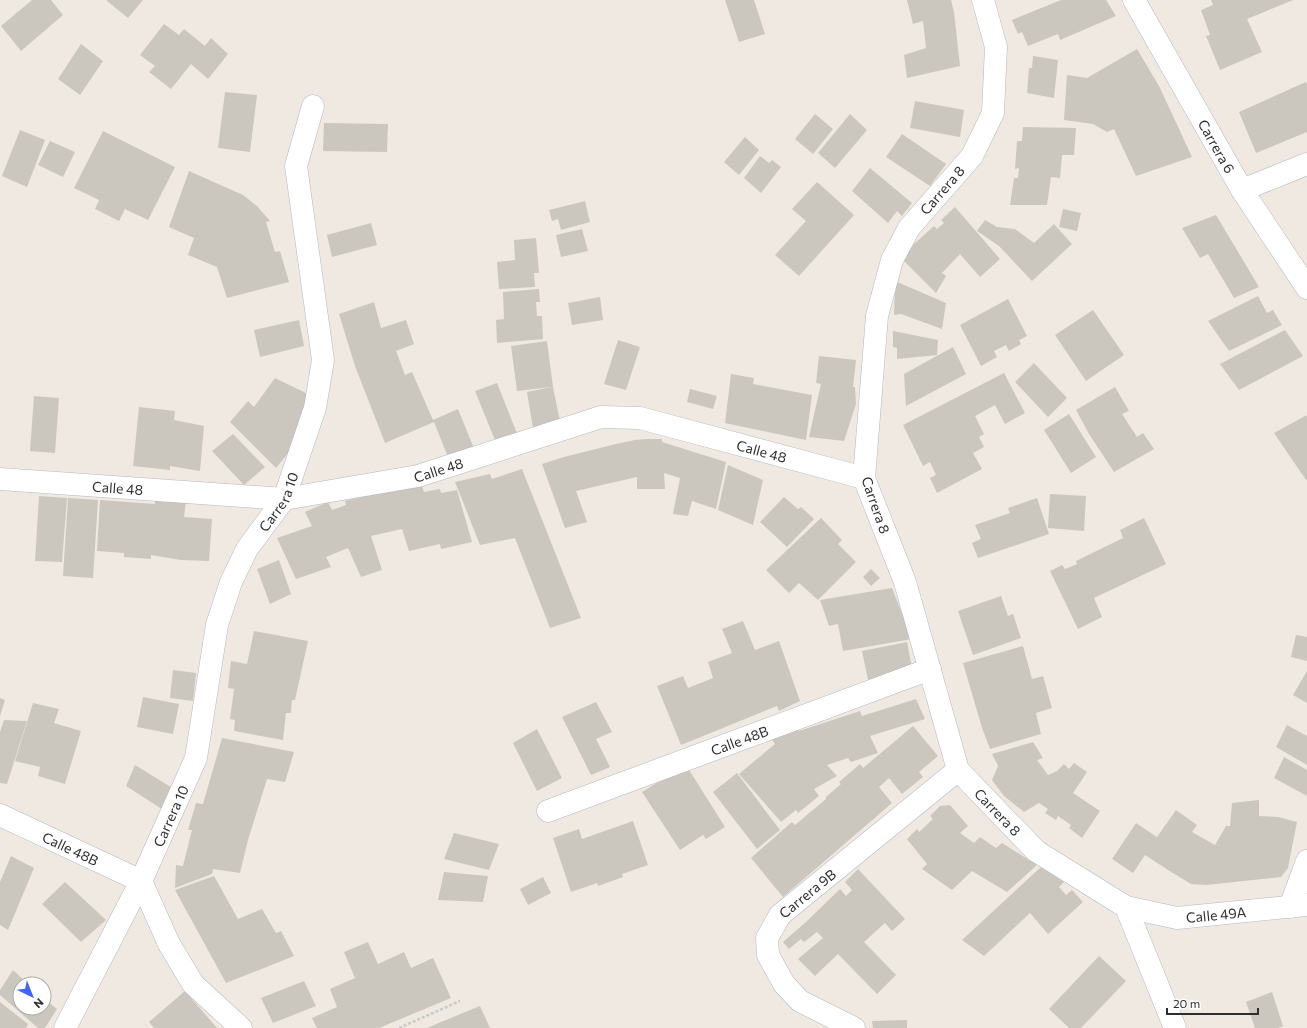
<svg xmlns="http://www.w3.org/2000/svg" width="1307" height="1028" viewBox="0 0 1307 1028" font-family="Commissioner,sans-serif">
<rect width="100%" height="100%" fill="#efe9e1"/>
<g fill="#cbc7bf">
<path d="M 32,0 L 51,0 L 63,15 L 21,51 L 1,26 Z"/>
<path d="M 107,0 L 143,0 L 128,18 L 107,1 Z"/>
<path d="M 725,0 L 754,0 L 765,34 L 739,42 Z"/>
<path d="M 907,0 L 951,0 L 954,12 L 960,66 L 907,78 L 904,55 L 926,48 L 923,21 L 913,24 Z"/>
<path d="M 1061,0 L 1106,0 L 1116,16 L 1060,40 L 1058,34 L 1028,46 L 1022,32 L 1018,34 L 1012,20 Z"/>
<path d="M 1211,0 L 1293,0 L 1247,19 L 1262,52 L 1220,70 L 1206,36 L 1210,35 L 1201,10 L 1213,5 Z"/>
<path d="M 164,24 L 179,35 L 184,29 L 205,46 L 211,38 L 228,54 L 208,79 L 191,64 L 171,89 L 149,72 L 155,66 L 140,55 Z"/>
<path d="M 81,44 L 103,61 L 80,95 L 58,79 Z"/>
<path d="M 1137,49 L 1159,86 L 1192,157 L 1136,176 L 1114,129 L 1107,132 L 1093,124 L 1064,120 L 1067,75 L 1087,78 Z"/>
<path d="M 1033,56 L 1058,60 L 1054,98 L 1027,93 L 1029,68 L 1032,68 Z"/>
<path d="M 1306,82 L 1307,85 L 1307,132 L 1256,153 L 1239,112 Z"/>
<path d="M 225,92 L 257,95 L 250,152 L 218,148 Z"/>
<path d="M 915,101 L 964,110 L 960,137 L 910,128 Z"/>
<path d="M 815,114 L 833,129 L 813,154 L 795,139 Z"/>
<path d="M 850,114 L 867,130 L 835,168 L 818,153 Z"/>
<path d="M 324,123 L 388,124 L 387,152 L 323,151 Z"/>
<path d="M 1023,127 L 1076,128 L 1074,155 L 1062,155 L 1060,178 L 1051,177 L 1047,205 L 1010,205 L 1014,178 L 1018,178 L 1019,168 L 1015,169 L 1017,141 L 1022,141 Z"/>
<path d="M 20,130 L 45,140 L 27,187 L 2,176 Z"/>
<path d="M 103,131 L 175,167 L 148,220 L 125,209 L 119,221 L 95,209 L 99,200 L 74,188 Z"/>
<path d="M 902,134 L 946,164 L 930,186 L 886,157 Z"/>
<path d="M 745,137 L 759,150 L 739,175 L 724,162 Z"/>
<path d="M 50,141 L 75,152 L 63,177 L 38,165 Z"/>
<path d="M 760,156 L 769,163 L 772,160 L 781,167 L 761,193 L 744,178 Z"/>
<path d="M 870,168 L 912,203 L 902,216 L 897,211 L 888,223 L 852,191 Z"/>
<path d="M 189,171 L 243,195 L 257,206 L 270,221 L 266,222 L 275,252 L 280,251 L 289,282 L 227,298 L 217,267 L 188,255 L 194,238 L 169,227 Z"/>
<path d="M 817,182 L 854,215 L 799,276 L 775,255 L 806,221 L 792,209 Z"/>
<path d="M 585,201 L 590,222 L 561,230 L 558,219 L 552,221 L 549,210 Z"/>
<path d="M 955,207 L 1000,259 L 980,277 L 960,254 L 942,273 L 946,276 L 936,293 L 903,260 L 914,244 L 934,226 L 937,229 L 944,223 L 941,220 Z"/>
<path d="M 1063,209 L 1081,213 L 1077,231 L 1059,227 Z"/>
<path d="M 1216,215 L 1259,287 L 1234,298 L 1208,254 L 1200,258 L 1182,228 Z"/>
<path d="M 985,220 L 997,227 L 1015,229 L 1034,243 L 1054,224 L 1072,244 L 1032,281 L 999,246 L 977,231 Z"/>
<path d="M 371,223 L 377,245 L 332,257 L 327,235 Z"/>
<path d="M 582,229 L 588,251 L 561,257 L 556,235 Z"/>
<path d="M 536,238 L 539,273 L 534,273 L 535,287 L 499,289 L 497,262 L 515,260 L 514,240 Z"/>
<path d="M 895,281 L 946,303 L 942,329 L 901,314 L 894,315 Z"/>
<path d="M 539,289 L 540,302 L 536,302 L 537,316 L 542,316 L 543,339 L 497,343 L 496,320 L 504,319 L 503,292 Z"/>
<path d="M 1258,296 L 1267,313 L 1273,310 L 1282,325 L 1229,351 L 1208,321 Z"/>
<path d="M 600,297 L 603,320 L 572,325 L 568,303 Z"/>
<path d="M 1008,299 L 1027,336 L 1019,340 L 1021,344 L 1009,351 L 1006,345 L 994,351 L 997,357 L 981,366 L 960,325 Z"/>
<path d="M 374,302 L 381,328 L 406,320 L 414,344 L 396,351 L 405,375 L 412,372 L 433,420 L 458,409 L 475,451 L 450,462 L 434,422 L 385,443 L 355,366 L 339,314 Z"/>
<path d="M 1093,310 L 1124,355 L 1086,381 L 1055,335 Z"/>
<path d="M 299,320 L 304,346 L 260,357 L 254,330 Z"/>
<path d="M 1285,330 L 1303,356 L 1239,390 L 1220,364 Z"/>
<path d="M 893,331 L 938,340 L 937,355 L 897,359 L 897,348 L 893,347 Z"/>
<path d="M 618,340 L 640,347 L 626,390 L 604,384 Z"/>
<path d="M 547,341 L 553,387 L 560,422 L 533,428 L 527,392 L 552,387 L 517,391 L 511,346 Z"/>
<path d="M 953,347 L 966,374 L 906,406 L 904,374 Z"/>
<path d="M 819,356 L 856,360 L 853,387 L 855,387 L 856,404 L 844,441 L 809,437 L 821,384 L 816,383 Z"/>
<path d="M 1034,363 L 1067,398 L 1048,417 L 1015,382 Z"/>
<path d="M 1004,373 L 1025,413 L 1005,424 L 995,405 L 975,416 L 984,434 L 979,437 L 984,447 L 973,453 L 982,469 L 937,493 L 930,478 L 936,475 L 930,462 L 923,466 L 903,425 Z"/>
<path d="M 731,374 L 754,378 L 753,384 L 812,395 L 806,440 L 725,423 Z"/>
<path d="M 275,378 L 310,395 L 293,447 L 276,468 L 230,422 L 248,401 L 254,407 Z"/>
<path d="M 497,383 L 518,436 L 497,445 L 475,391 Z"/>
<path d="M 1115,387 L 1129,411 L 1122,414 L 1137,437 L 1143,433 L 1154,449 L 1114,472 L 1089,434 L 1076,410 Z"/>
<path d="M 690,389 L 717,396 L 713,409 L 687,402 Z"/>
<path d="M 34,396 L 59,398 L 55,453 L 30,451 Z"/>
<path d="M 139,407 L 175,411 L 174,420 L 204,426 L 200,471 L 170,466 L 170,470 L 133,466 Z"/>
<path d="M 1069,414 L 1096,457 L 1071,473 L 1044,430 Z"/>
<path d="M 1307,415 L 1307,479 L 1306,480 L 1274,433 Z"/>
<path d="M 233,434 L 265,467 L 244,485 L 212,451 Z"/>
<path d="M 647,439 L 662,439 L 662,442 L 726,462 L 716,509 L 692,501 L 688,516 L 673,514 L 680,478 L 664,473 L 665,489 L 637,489 L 637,477 L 576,491 L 587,522 L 565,528 L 542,464 L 564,457 L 616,444 L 635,440 Z"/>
<path d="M 728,465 L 763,480 L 753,525 L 718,510 Z"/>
<path d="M 522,469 L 581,618 L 550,628 L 515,538 L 480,545 L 455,482 L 490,474 L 492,479 Z"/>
<path d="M 421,483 L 424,492 L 440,489 L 441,493 L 457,490 L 472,542 L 441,549 L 440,544 L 409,551 L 402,529 L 371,536 L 382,570 L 361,577 L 348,548 L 326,557 L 331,567 L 296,579 L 277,538 L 312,526 L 305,512 L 328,502 L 332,510 L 346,505 L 345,501 Z"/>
<path d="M 1050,494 L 1086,496 L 1084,531 L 1048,528 Z"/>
<path d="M 39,496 L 67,498 L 62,562 L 35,561 Z"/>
<path d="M 155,496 L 186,500 L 184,517 L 212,519 L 209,561 L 181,560 L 151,555 L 151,559 L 124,557 L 124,553 L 97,551 L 100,500 L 155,504 Z"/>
<path d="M 784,497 L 798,509 L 801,507 L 814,519 L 787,547 L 760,522 Z"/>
<path d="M 68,498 L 98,500 L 93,578 L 63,576 Z"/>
<path d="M 1037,498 L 1049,534 L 978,558 L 972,543 L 981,539 L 975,525 L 1010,513 L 1008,508 Z"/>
<path d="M 821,518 L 842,540 L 838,544 L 856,562 L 818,600 L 799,583 L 789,593 L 766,570 Z"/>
<path d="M 1144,518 L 1166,564 L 1094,598 L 1102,617 L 1078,629 L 1050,571 L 1062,565 L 1065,569 L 1077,564 L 1076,561 L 1123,538 L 1120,530 Z"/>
<path d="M 279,560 L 291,594 L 270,604 L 257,569 Z"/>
<path d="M 871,569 L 880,578 L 871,586 L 863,577 Z"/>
<path d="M 892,588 L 912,639 L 843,651 L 838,624 L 829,626 L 820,600 Z"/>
<path d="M 1001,596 L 1008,616 L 1013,614 L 1021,638 L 973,655 L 958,611 Z"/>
<path d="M 743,621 L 755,650 L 779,641 L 800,701 L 779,711 L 777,706 L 681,745 L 657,686 L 683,676 L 688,688 L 713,678 L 708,662 L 732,653 L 722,629 Z"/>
<path d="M 254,631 L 308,641 L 295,700 L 292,700 L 291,713 L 286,713 L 283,740 L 234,731 L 235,720 L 230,719 L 234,689 L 228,688 L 231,661 L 247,664 Z"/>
<path d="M 1296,635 L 1307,637 L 1307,661 L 1291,657 Z"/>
<path d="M 907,642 L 912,668 L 868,680 L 862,651 Z"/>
<path d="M 1023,646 L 1032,679 L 1043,676 L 1052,708 L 1036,713 L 1041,734 L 990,749 L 982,728 L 963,663 Z"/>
<path d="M 173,670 L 196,673 L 193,701 L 170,698 Z"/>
<path d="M 1307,671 L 1307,703 L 1293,695 Z"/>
<path d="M 143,697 L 179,704 L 173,734 L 137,727 Z"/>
<path d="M 0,698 L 5,700 L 0,716 Z"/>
<path d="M 916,699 L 925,719 L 870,736 L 878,753 L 851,762 L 848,758 L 827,765 L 837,776 L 814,789 L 819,796 L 798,813 L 796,810 L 781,822 L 739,774 L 775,744 L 772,740 L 796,727 L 799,731 L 860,711 L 862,716 Z"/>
<path d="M 596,702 L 612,732 L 596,739 L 610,767 L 591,775 L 562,717 Z"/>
<path d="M 33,703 L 59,709 L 54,723 L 81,731 L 65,784 L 38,776 L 40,767 L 15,761 Z"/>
<path d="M 4,720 L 27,721 L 7,784 L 0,783 L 0,732 Z"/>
<path d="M 1287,725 L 1307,736 L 1307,765 L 1276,747 Z"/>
<path d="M 913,726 L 938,756 L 919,772 L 923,777 L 902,794 L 889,778 L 879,787 L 892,803 L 783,897 L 751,858 L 792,822 L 795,825 L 826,799 L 826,797 L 841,784 L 839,782 L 860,764 L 863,768 Z"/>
<path d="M 537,729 L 562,778 L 537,791 L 513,743 Z"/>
<path d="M 222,738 L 294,752 L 285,782 L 267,779 L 248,840 L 240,873 L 213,869 L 212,874 L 175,888 L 176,865 L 183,866 L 192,830 L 188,830 L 196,803 L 203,804 Z"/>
<path d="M 1033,742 L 1043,758 L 1037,760 L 1048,775 L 1057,771 L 1064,764 L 1069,769 L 1074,763 L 1087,772 L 1073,793 L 1100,811 L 1082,838 L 1069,828 L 1071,825 L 1058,816 L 1056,820 L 1045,813 L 1048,809 L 1039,803 L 1024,812 L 1004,796 L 992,780 L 998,766 L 992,754 Z"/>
<path d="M 1284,757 L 1307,770 L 1307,796 L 1274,778 Z"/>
<path d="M 135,765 L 174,789 L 165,811 L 126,786 Z"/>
<path d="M 686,765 L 725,827 L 706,839 L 703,835 L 680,850 L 642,792 Z"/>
<path d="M 737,773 L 780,830 L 757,849 L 713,792 Z"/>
<path d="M 1259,800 L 1259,816 L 1278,817 L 1297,822 L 1288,868 L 1281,877 L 1206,885 L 1191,884 L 1168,870 L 1145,855 L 1133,873 L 1112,859 L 1136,823 L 1157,837 L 1176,810 L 1197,825 L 1192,832 L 1215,845 L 1226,826 L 1230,826 L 1232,803 Z"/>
<path d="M 950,805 L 968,826 L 960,833 L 974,843 L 980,837 L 996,848 L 1002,843 L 1037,865 L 1007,892 L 972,871 L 952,890 L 922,869 L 927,864 L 907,839 L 917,829 L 919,832 L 933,819 L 930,816 L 940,806 Z"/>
<path d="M 633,821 L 648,865 L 622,874 L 623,877 L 598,886 L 597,883 L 571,892 L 553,838 L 579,829 L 582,839 Z"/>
<path d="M 454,833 L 499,844 L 489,870 L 444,859 Z"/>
<path d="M 11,856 L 34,868 L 8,930 L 0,925 L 0,882 Z"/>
<path d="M 1041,867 L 1064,882 L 1059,887 L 1066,895 L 1072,890 L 1083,902 L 1048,934 L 1030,913 L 984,956 L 962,940 Z"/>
<path d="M 858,869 L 905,919 L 892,931 L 885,923 L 864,942 L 896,975 L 877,994 L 838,954 L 815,976 L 798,959 L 823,938 L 817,932 L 804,942 L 801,939 L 789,949 L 783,942 L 806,922 L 840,889 L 846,896 L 852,890 L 845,882 Z"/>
<path d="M 444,872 L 488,876 L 483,902 L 438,900 Z"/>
<path d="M 214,876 L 238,919 L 262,909 L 276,933 L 281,931 L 294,956 L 226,983 L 175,890 Z"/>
<path d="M 543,877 L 551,893 L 528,905 L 520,889 Z"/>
<path d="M 65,882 L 106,920 L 81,942 L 42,904 Z"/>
<path d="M 368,942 L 378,964 L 404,952 L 411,968 L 433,958 L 451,998 L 379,1028 L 317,1028 L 312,1018 L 337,1007 L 330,989 L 355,978 L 344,952 Z"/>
<path d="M 1099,956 L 1126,981 L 1081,1028 L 1069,1028 L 1049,1009 Z"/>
<path d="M 13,970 L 28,984 L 20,984 L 20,1008 L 44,1008 L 44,998 L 57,1009 L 45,1028 L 38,1028 L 0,995 L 0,990 Z"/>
<path d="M 304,981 L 316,1006 L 273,1023 L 261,998 Z"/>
<path d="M 185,991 L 217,1028 L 154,1028 L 149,1022 Z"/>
<path d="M 1272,992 L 1283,1026 L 1278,1028 L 1255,1028 L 1246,1002 Z"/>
<path d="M 0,1002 L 28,1024 L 26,1028 L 0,1028 Z"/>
<path d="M 480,1006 L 490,1028 L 427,1028 L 441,1022 Z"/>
<path d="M 907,1020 L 907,1028 L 873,1028 L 872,1021 Z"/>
</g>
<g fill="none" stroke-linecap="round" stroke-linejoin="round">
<defs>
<g id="minor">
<path id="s1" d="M 983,0 L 996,47 L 993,113 L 972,156 L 909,228 L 892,260 L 877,316 L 864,478 L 905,582 L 958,770 L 1036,851 L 1126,907 L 1177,918 L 1307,905"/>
<path id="s2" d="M 1134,0 L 1242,190 L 1307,288"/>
<path d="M 1242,190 L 1307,164"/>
<path id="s3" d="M 0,479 L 284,499 L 418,476 L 601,417 L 640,418 L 864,478"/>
<path id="s4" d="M 548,811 L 930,669"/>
<path id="s5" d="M 0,815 L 141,881 L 169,944 L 193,984 L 241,1028"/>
<path d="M 1126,907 L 1175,1028"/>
<path d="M 1290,907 L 1307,861"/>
<path id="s6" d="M 65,1028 L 141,881 L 196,758 L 217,625 L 231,582 L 247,549 L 284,499 L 315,408 L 323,360 L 296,166 L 313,106"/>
<path id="s7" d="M 854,1028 L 800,1001 L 784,984 L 768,955 L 767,938 L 780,915 L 958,770"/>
</g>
</defs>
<use href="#minor" stroke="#b4b7c1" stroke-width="23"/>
<path stroke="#c9c9c9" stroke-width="2.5" stroke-dasharray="3 2" stroke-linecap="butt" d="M 399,1028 L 460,1001"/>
<use href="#minor" stroke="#fff" stroke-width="22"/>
</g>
<g text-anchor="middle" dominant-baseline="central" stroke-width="4" stroke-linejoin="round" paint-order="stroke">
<g font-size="14" fill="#2e2e2e" stroke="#fff">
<text stroke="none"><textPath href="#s2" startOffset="168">Carrera 6</textPath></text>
<text transform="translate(942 190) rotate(-49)">Carrera 8</text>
<text stroke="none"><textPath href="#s3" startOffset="778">Calle 48</textPath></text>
<text stroke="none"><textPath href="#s3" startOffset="442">Calle 48</textPath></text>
<text stroke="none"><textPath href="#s3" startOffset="118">Calle 48</textPath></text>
<text stroke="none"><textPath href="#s6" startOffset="574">Carrera 10</textPath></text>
<text transform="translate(876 505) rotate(71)">Carrera 8</text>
<text stroke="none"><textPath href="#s4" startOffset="204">Calle 48B</textPath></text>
<text stroke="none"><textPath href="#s1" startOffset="880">Carrera 8</textPath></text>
<text stroke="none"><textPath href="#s6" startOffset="237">Carrera 10</textPath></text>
<text stroke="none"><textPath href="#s5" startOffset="78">Calle 48B</textPath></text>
<text stroke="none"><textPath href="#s7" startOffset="195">Carrera 9B</textPath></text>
<text stroke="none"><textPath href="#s1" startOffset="1132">Calle 49A</textPath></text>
</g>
</g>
<g transform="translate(32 996) rotate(137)"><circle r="19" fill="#ffffff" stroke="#ababab"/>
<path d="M0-3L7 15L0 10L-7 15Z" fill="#4264fb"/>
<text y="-6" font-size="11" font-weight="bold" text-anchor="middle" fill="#2e2e2e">N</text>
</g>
<path d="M1167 1008v6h91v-6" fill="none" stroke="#2e2e2e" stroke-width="2"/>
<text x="1173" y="1008" font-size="12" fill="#2e2e2e" stroke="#ffffff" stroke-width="3" paint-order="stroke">20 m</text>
</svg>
